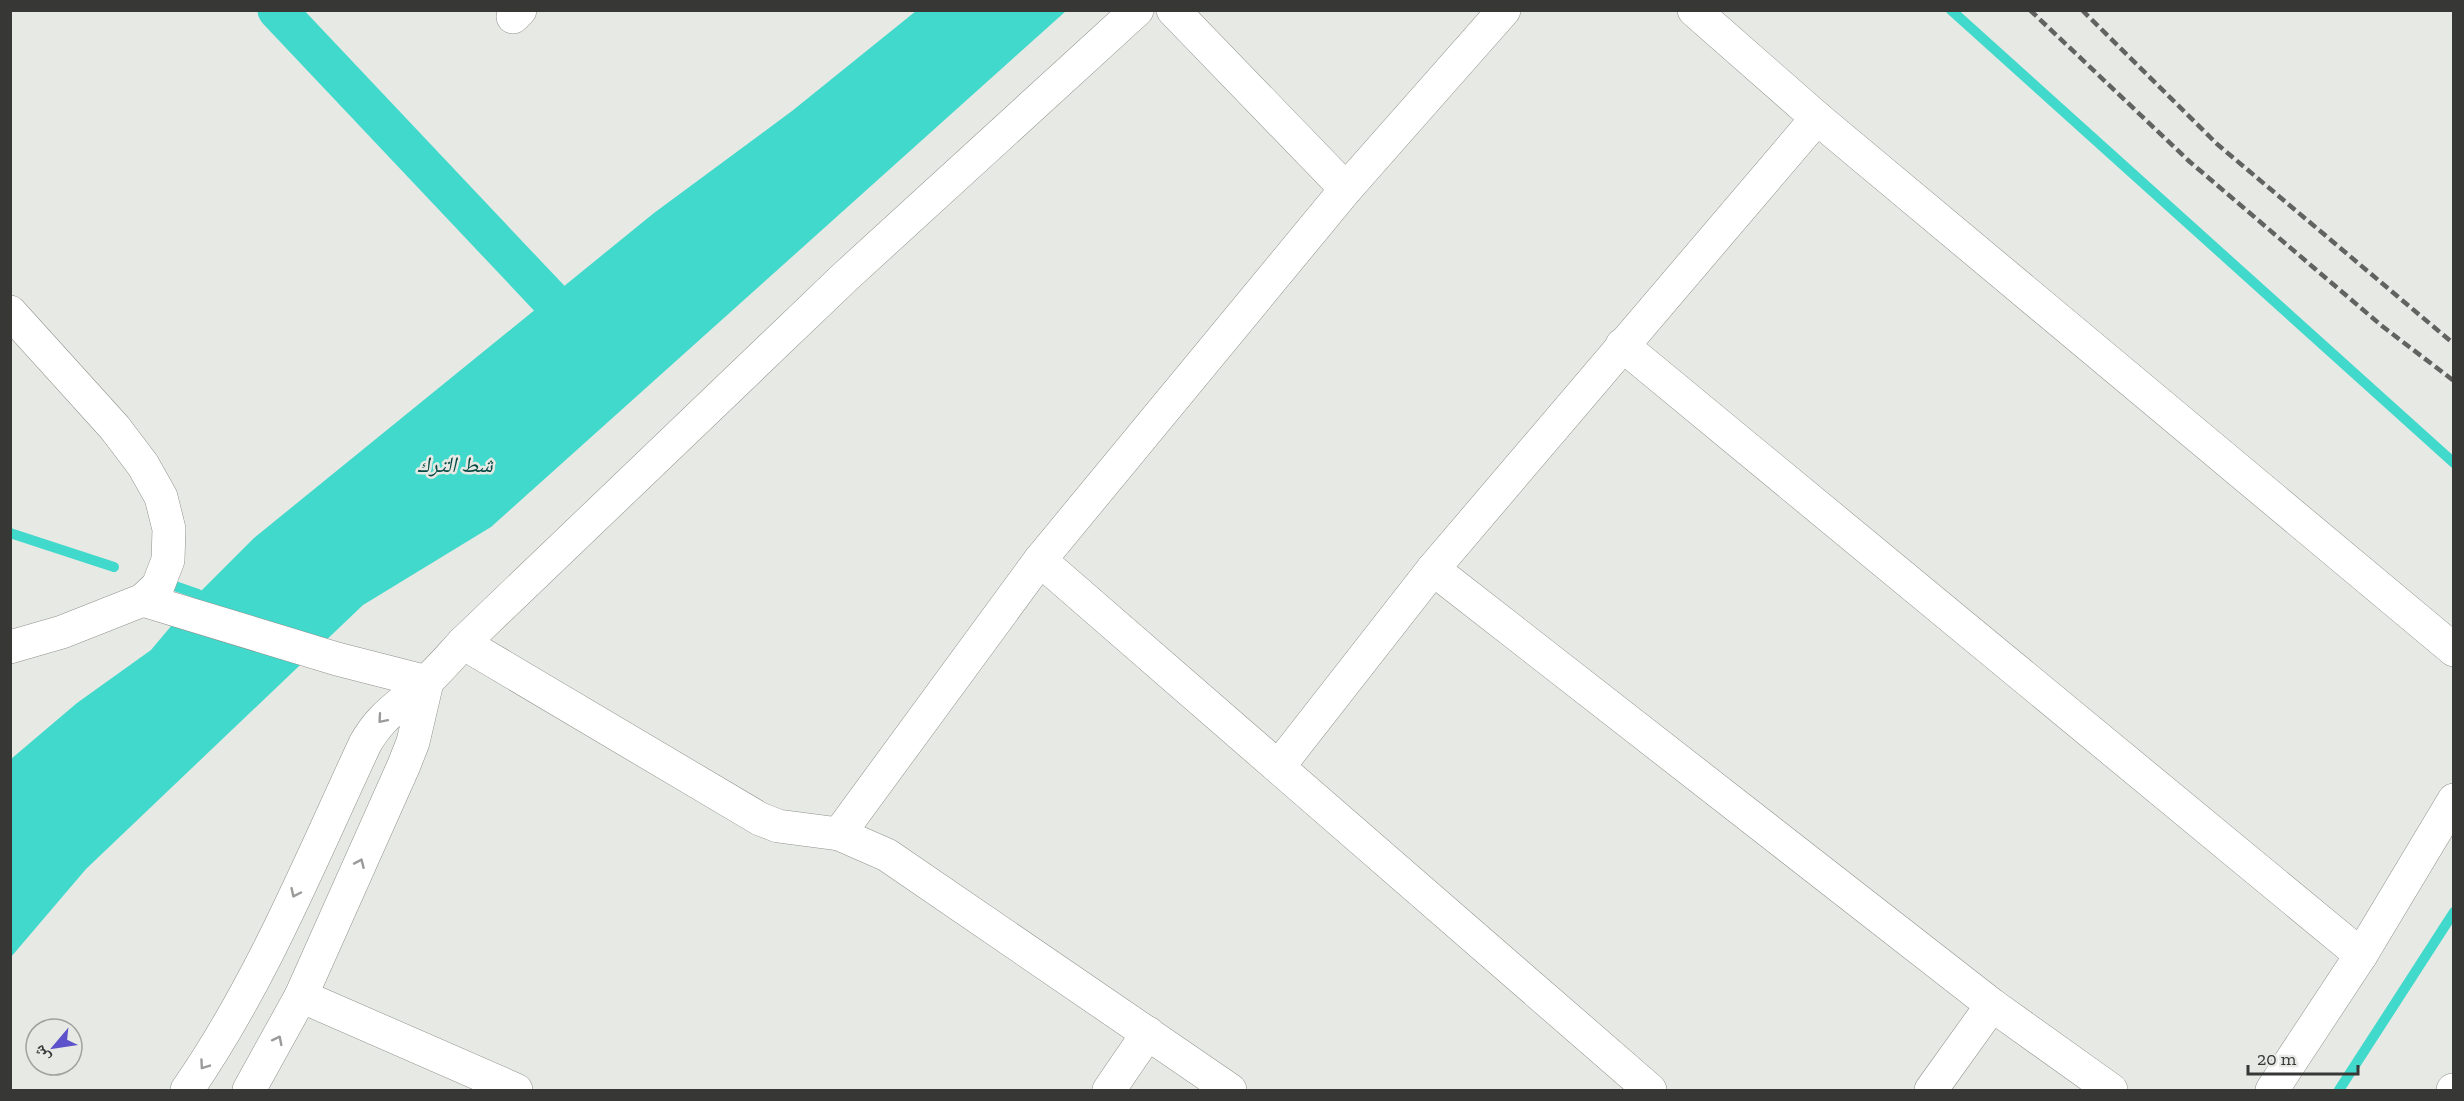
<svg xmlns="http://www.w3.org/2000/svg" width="2464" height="1101" viewBox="0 0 2464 1101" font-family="'Zilla Slab','Noto Naskh Arabic',serif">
<rect width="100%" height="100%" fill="#e7e9e4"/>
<path fill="#41d9cb" d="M 916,11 L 1066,11 L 491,527 L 363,605 L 86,869 L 11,957 L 11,759 L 77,703 L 151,650 L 198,594 L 254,538 L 654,213 L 792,111 Z"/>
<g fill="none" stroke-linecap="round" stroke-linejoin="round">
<g stroke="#41d9cb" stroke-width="10">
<path d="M 1951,10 L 2454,463"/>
<path d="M 10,533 L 114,567"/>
<path d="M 172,585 L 198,594"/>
<path d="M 2339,1090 L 2454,912"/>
</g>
<path stroke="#41d9cb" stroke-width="39" d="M 277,10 L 550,299"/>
<defs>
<g id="street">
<path d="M 1173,10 L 1346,189"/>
<path d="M 1694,10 L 1817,118 L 2454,650"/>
<path d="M 513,17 L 520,10"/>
<path d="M 10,312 L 115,428 L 143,465 L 161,497 L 169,529 L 168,560 L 158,586 L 143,600 L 62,632 L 10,647"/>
<path d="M 1622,345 L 2361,955"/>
<path d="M 1040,560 L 1650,1090"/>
<path d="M 1433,569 L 1992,1005 L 2111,1090"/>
<path d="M 143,600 L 337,659 L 427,682"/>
<path d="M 463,643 L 760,819 L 778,826 L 839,834 L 887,855 L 1230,1090"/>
<path d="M 1279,766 L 1433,569 L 1817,118"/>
<path d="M 839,834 L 1040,560 L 1346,189 L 1504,10"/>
<path d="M 301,996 L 516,1090"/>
<path d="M 1109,1090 L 1148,1033"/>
<path d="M 1931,1090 L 1992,1005"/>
<path d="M 2272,1090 L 2361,955 L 2454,800"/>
<path d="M 2453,1090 L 2454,1090"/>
</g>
<g id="secondary">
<path d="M 187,1090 C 261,983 310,862 365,744 C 382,713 403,704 427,681 C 440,669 451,656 463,643 L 845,277 L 1137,10"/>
<path d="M 249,1090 L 301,996 L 404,765 L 413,742 L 427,682"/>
</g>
</defs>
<use href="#street" stroke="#90928d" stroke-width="34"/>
<use href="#secondary" stroke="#90928d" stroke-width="34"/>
<use href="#street" stroke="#fff" stroke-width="33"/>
<use href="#secondary" stroke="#fff" stroke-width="33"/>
<g stroke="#626361" stroke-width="4.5" stroke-dasharray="9 4.5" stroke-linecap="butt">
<path d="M 2030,10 L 2190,162 L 2382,326 L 2454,381"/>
<path d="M 2082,10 L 2217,144 L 2454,344"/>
</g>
</g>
<defs><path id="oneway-chevron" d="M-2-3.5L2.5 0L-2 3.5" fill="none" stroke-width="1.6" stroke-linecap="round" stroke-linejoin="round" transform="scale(1.5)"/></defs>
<g stroke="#9b9c9a">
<use href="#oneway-chevron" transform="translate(382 719) rotate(131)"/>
<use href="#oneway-chevron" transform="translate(360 863) rotate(-66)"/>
<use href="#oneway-chevron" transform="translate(295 893) rotate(115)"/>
<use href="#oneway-chevron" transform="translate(278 1040) rotate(-63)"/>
<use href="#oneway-chevron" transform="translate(204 1065) rotate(125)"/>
</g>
<g text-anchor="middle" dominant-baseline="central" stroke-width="5" stroke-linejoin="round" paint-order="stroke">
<g font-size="22" font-style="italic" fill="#064a44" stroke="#e7e9e4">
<text x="455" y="464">شط الترك</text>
</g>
</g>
<rect width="2464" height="1101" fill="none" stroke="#373836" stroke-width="24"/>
<g transform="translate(54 1047) rotate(241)"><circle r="28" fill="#e7e9e4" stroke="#a1a29e" stroke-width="1.5"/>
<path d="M0-4.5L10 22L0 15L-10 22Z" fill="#5e52cb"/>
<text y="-9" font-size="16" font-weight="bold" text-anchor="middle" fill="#373836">ش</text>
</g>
<path d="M2248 1065v9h110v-9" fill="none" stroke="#373836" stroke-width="3"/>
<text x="2257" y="1065" font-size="18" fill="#373836" stroke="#e7e9e4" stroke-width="4.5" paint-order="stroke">20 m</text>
</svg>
